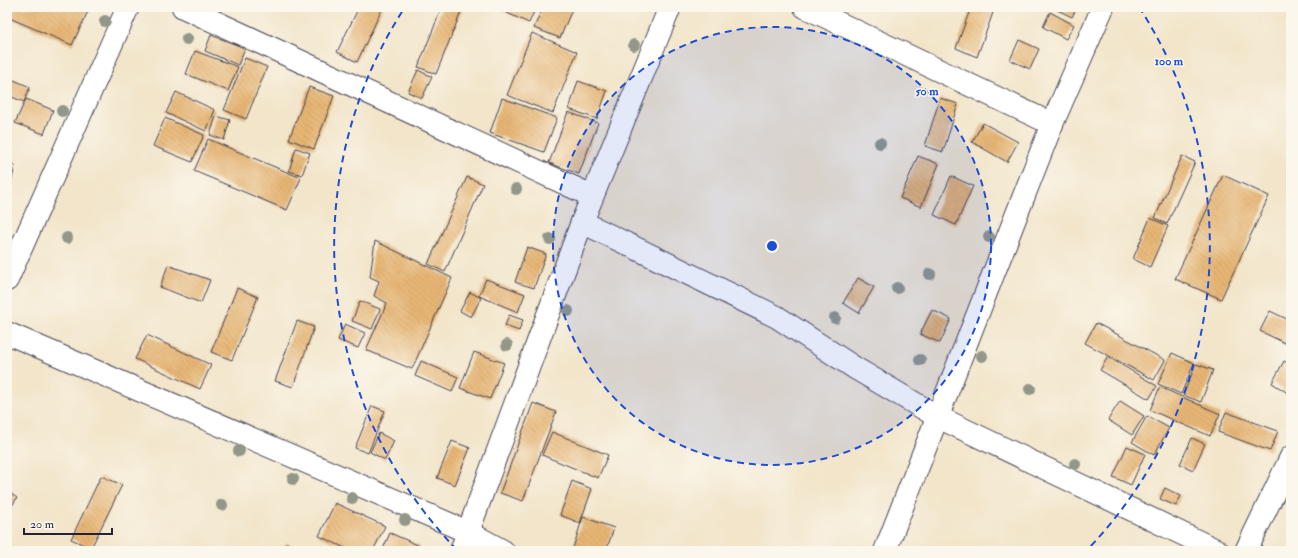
<svg xmlns="http://www.w3.org/2000/svg" width="1298" height="558" viewBox="0 0 1298 558" font-family="'IM FELL Double Pica',serif">
<defs>
<pattern id="building-back-hatch" width="6" height="6" patternUnits="userSpaceOnUse"><rect width="6" height="6" fill="#e7b675"/><path d="M-1 5l2 2M0 0l6 6M5-1l2 2" fill="none" stroke="#c69c66"/></pattern>
</defs>
<rect width="100%" height="100%" fill="#fbf7ec"/>
<filter id="ink" filterUnits="userSpaceOnUse"><feTurbulence type="fractalNoise" baseFrequency=".025" numOctaves="2"/><feDisplacementMap in="SourceGraphic" scale="8" xChannelSelector="R" yChannelSelector="G"/><feConvolveMatrix kernelMatrix="1 2 1 2 8 2 1 2 1" color-interpolation-filters="sRGB"/></filter>
<filter id="wash" filterUnits="userSpaceOnUse"><feTurbulence type="fractalNoise" baseFrequency=".012" numOctaves="4" result="noise"/><feDisplacementMap in="SourceGraphic" scale="16" xChannelSelector="R" yChannelSelector="G"/><feGaussianBlur stdDeviation="0.9" result="paint"/><feColorMatrix in="noise" values="0 0 0 0 0 0 0 0 0 0 0 0 0 0 0 0 0 1.4 0 .05"/><feComposite in="paint" operator="in"/></filter>
<g filter="url(#wash)">
<rect width="100%" height="100%" fill="#f2e5ca"/>
<g id="blocks">
<g fill="url(#building-back-hatch)">
<path d="M 10,7 L 90,7 L 72,45 L 7,17 Z"/>
<path d="M 359,7 L 383,7 L 357,62 L 337,52 Z"/>
<path d="M 442,7 L 463,7 L 436,74 L 418,67 Z"/>
<path d="M 494,7 L 536,7 L 529,23 Z"/>
<path d="M 543,7 L 573,7 L 560,38 L 534,28 Z"/>
<path d="M 971,7 L 995,7 L 977,57 L 956,48 Z"/>
<path d="M 1051,7 L 1077,7 L 1072,17 Z"/>
<path d="M 1050,12 L 1074,25 L 1066,39 L 1043,27 Z"/>
<path d="M 7,30 L 11,32 L 7,41 Z"/>
<path d="M 532,33 L 577,52 L 553,113 L 507,95 Z"/>
<path d="M 211,35 L 245,48 L 238,65 L 205,51 Z"/>
<path d="M 1019,40 L 1039,49 L 1030,69 L 1010,60 Z"/>
<path d="M 195,51 L 238,67 L 228,91 L 186,74 Z"/>
<path d="M 245,58 L 267,67 L 246,119 L 224,110 Z"/>
<path d="M 418,70 L 432,77 L 422,98 L 408,92 Z"/>
<path d="M 7,77 L 30,87 L 24,102 L 7,95 Z"/>
<path d="M 578,81 L 607,91 L 597,119 L 569,109 Z"/>
<path d="M 309,87 L 334,96 L 314,149 L 289,139 Z"/>
<path d="M 176,92 L 215,110 L 206,131 L 166,113 Z"/>
<path d="M 502,98 L 557,118 L 544,152 L 490,133 Z"/>
<path d="M 940,98 L 958,104 L 943,152 L 925,146 Z"/>
<path d="M 26,99 L 53,110 L 44,134 L 15,123 Z"/>
<path d="M 568,112 L 598,123 L 579,174 L 549,163 Z"/>
<path d="M 216,116 L 230,120 L 224,140 L 210,135 Z"/>
<path d="M 165,118 L 204,135 L 192,162 L 153,146 Z"/>
<path d="M 983,123 L 1018,142 L 1007,162 L 972,142 Z"/>
<path d="M 208,139 L 301,178 L 287,210 L 194,171 Z"/>
<path d="M 296,148 L 310,153 L 302,175 L 289,171 Z"/>
<path d="M 918,156 L 939,164 L 921,207 L 900,198 Z"/>
<path d="M 1182,156 L 1195,162 L 1167,224 L 1155,218 Z"/>
<path d="M 7,163 L 15,166 L 11,183 L 7,182 Z"/>
<path d="M 1223,175 L 1269,196 L 1221,299 L 1175,279 Z"/>
<path d="M 951,176 L 973,186 L 956,225 L 934,215 Z"/>
<path d="M 467,177 L 483,184 L 445,272 L 428,264 Z"/>
<path d="M 1150,218 L 1168,226 L 1150,267 L 1133,259 Z"/>
<path d="M 375,241 L 452,278 L 412,369 L 366,350 L 387,303 L 374,296 L 379,281 L 370,277 Z"/>
<path d="M 527,247 L 546,254 L 534,288 L 515,282 Z"/>
<path d="M 168,265 L 210,280 L 201,303 L 160,287 Z"/>
<path d="M 858,278 L 874,287 L 859,313 L 843,303 Z"/>
<path d="M 486,279 L 525,294 L 518,312 L 479,296 Z"/>
<path d="M 237,288 L 258,297 L 232,360 L 211,352 Z"/>
<path d="M 470,292 L 481,298 L 471,317 L 460,311 Z"/>
<path d="M 360,301 L 380,309 L 372,329 L 352,321 Z"/>
<path d="M 932,310 L 951,319 L 940,343 L 920,334 Z"/>
<path d="M 1270,311 L 1291,321 L 1291,346 L 1260,331 Z"/>
<path d="M 509,315 L 523,320 L 519,331 L 505,326 Z"/>
<path d="M 297,321 L 314,327 L 293,387 L 275,381 Z"/>
<path d="M 1096,323 L 1165,360 L 1154,380 L 1085,343 Z"/>
<path d="M 345,324 L 365,333 L 358,348 L 338,340 Z"/>
<path d="M 147,335 L 211,365 L 200,389 L 135,359 Z"/>
<path d="M 474,352 L 504,363 L 490,399 L 460,388 Z"/>
<path d="M 1172,353 L 1194,363 L 1181,394 L 1158,384 Z"/>
<path d="M 1108,357 L 1157,386 L 1149,399 L 1100,370 Z"/>
<path d="M 421,361 L 458,377 L 452,392 L 415,376 Z"/>
<path d="M 1284,361 L 1291,365 L 1291,395 L 1272,383 Z"/>
<path d="M 1196,364 L 1213,370 L 1201,402 L 1183,395 Z"/>
<path d="M 1160,387 L 1220,414 L 1210,436 L 1150,410 Z"/>
<path d="M 1120,401 L 1144,416 L 1132,435 L 1108,420 Z"/>
<path d="M 533,403 L 556,412 L 523,501 L 500,493 Z"/>
<path d="M 372,406 L 385,411 L 368,453 L 355,448 Z"/>
<path d="M 1226,412 L 1278,431 L 1270,451 L 1218,432 Z"/>
<path d="M 1147,416 L 1169,428 L 1154,455 L 1132,442 Z"/>
<path d="M 552,432 L 608,455 L 598,478 L 542,455 Z"/>
<path d="M 379,433 L 394,441 L 385,460 L 370,452 Z"/>
<path d="M 1192,438 L 1205,444 L 1193,470 L 1180,464 Z"/>
<path d="M 452,441 L 470,448 L 455,485 L 437,478 Z"/>
<path d="M 1127,446 L 1145,454 L 1131,485 L 1113,477 Z"/>
<path d="M 101,476 L 122,485 L 91,548 L 71,539 Z"/>
<path d="M 572,481 L 592,489 L 580,523 L 560,515 Z"/>
<path d="M 1165,488 L 1181,496 L 1176,506 L 1160,499 Z"/>
<path d="M 7,491 L 17,498 L 7,513 Z"/>
<path d="M 335,503 L 385,526 L 373,551 L 352,551 L 319,536 Z"/>
<path d="M 583,517 L 614,528 L 606,551 L 572,551 Z"/>
<path d="M 390,533 L 420,546 L 418,551 L 382,551 Z"/>
<path d="M 286,543 L 304,551 L 283,551 Z"/>
<path d="M 1082,546 L 1093,551 L 1080,551 Z"/>
</g>
</g>
</g>
<g filter="url(#ink)">
<use href="#blocks" fill-opacity="0" stroke="#413f50" stroke-width="1"/>
<g fill="none" stroke-linecap="round" stroke-linejoin="round">
<defs>
<g id="minor">
<path d="M 183,7 L 592,196"/>
<path d="M 805,7 L 1052,124"/>
<path d="M 582,222 L 777,317 L 855,368 L 938,417 L 1218,551"/>
<path d="M 7,280 L 128,7"/>
<path d="M 7,333 L 468,532 L 503,551"/>
<path d="M 461,551 L 582,222 L 670,7"/>
<path d="M 885,551 L 1052,124 L 1103,7"/>
<path d="M 1246,551 L 1291,457"/>
</g>
</defs>
<use href="#minor" stroke="#413f50" stroke-width="24"/>
<use href="#minor" stroke="#fff" stroke-width="22"/>
</g>
<g fill="#929789">
<circle cx="105" cy="21" r="6"/>
<circle cx="187" cy="39" r="6"/>
<circle cx="634" cy="45" r="6"/>
<circle cx="62" cy="111" r="6"/>
<circle cx="880" cy="143" r="6"/>
<circle cx="516" cy="189" r="6"/>
<circle cx="989" cy="237" r="6"/>
<circle cx="67" cy="238" r="6"/>
<circle cx="550" cy="239" r="6"/>
<circle cx="930" cy="274" r="6"/>
<circle cx="897" cy="288" r="6"/>
<circle cx="568" cy="311" r="6"/>
<circle cx="835" cy="318" r="6"/>
<circle cx="507" cy="345" r="6"/>
<circle cx="982" cy="356" r="6"/>
<circle cx="920" cy="360" r="6"/>
<circle cx="1030" cy="389" r="6"/>
<circle cx="239" cy="451" r="6"/>
<circle cx="1075" cy="464" r="6"/>
<circle cx="293" cy="479" r="6"/>
<circle cx="352" cy="498" r="6"/>
<circle cx="222" cy="505" r="6"/>
<circle cx="405" cy="520" r="6"/>
</g>
</g>
<circle cx="772" cy="246" r="219" fill="#1d4ed8" fill-opacity=".12"/>
<g fill="none" stroke="#1d4ed8" stroke-width="2" stroke-dasharray="7 5">
<circle cx="772" cy="246" r="219"/>
<path d="M457 550A438 438 0 0 1 405 7M1139 7A438 438 0 0 1 1087 550"/>
</g>
<circle cx="772" cy="246" r="6" fill="#1d4ed8" stroke="#fbf7ec" stroke-width="2"/>
<g font-size="12" text-anchor="middle" font-weight="bold" fill="#1d4ed8" stroke="#fbf7ec" stroke-width="3" stroke-linejoin="round" paint-order="stroke">
<text x="1169" y="65">100 m</text>
<text x="927" y="95">50 m</text>
</g>
<rect width="1298" height="558" fill="none" stroke="#fbf7ec" stroke-width="24"/>
<path d="M24 528v6h88v-6" fill="none" stroke="#22223b" stroke-width="2"/>
<text x="30" y="528" font-size="12" fill="#22223b" stroke="#fbf7ec" stroke-width="3" paint-order="stroke">20 m</text>
</svg>
